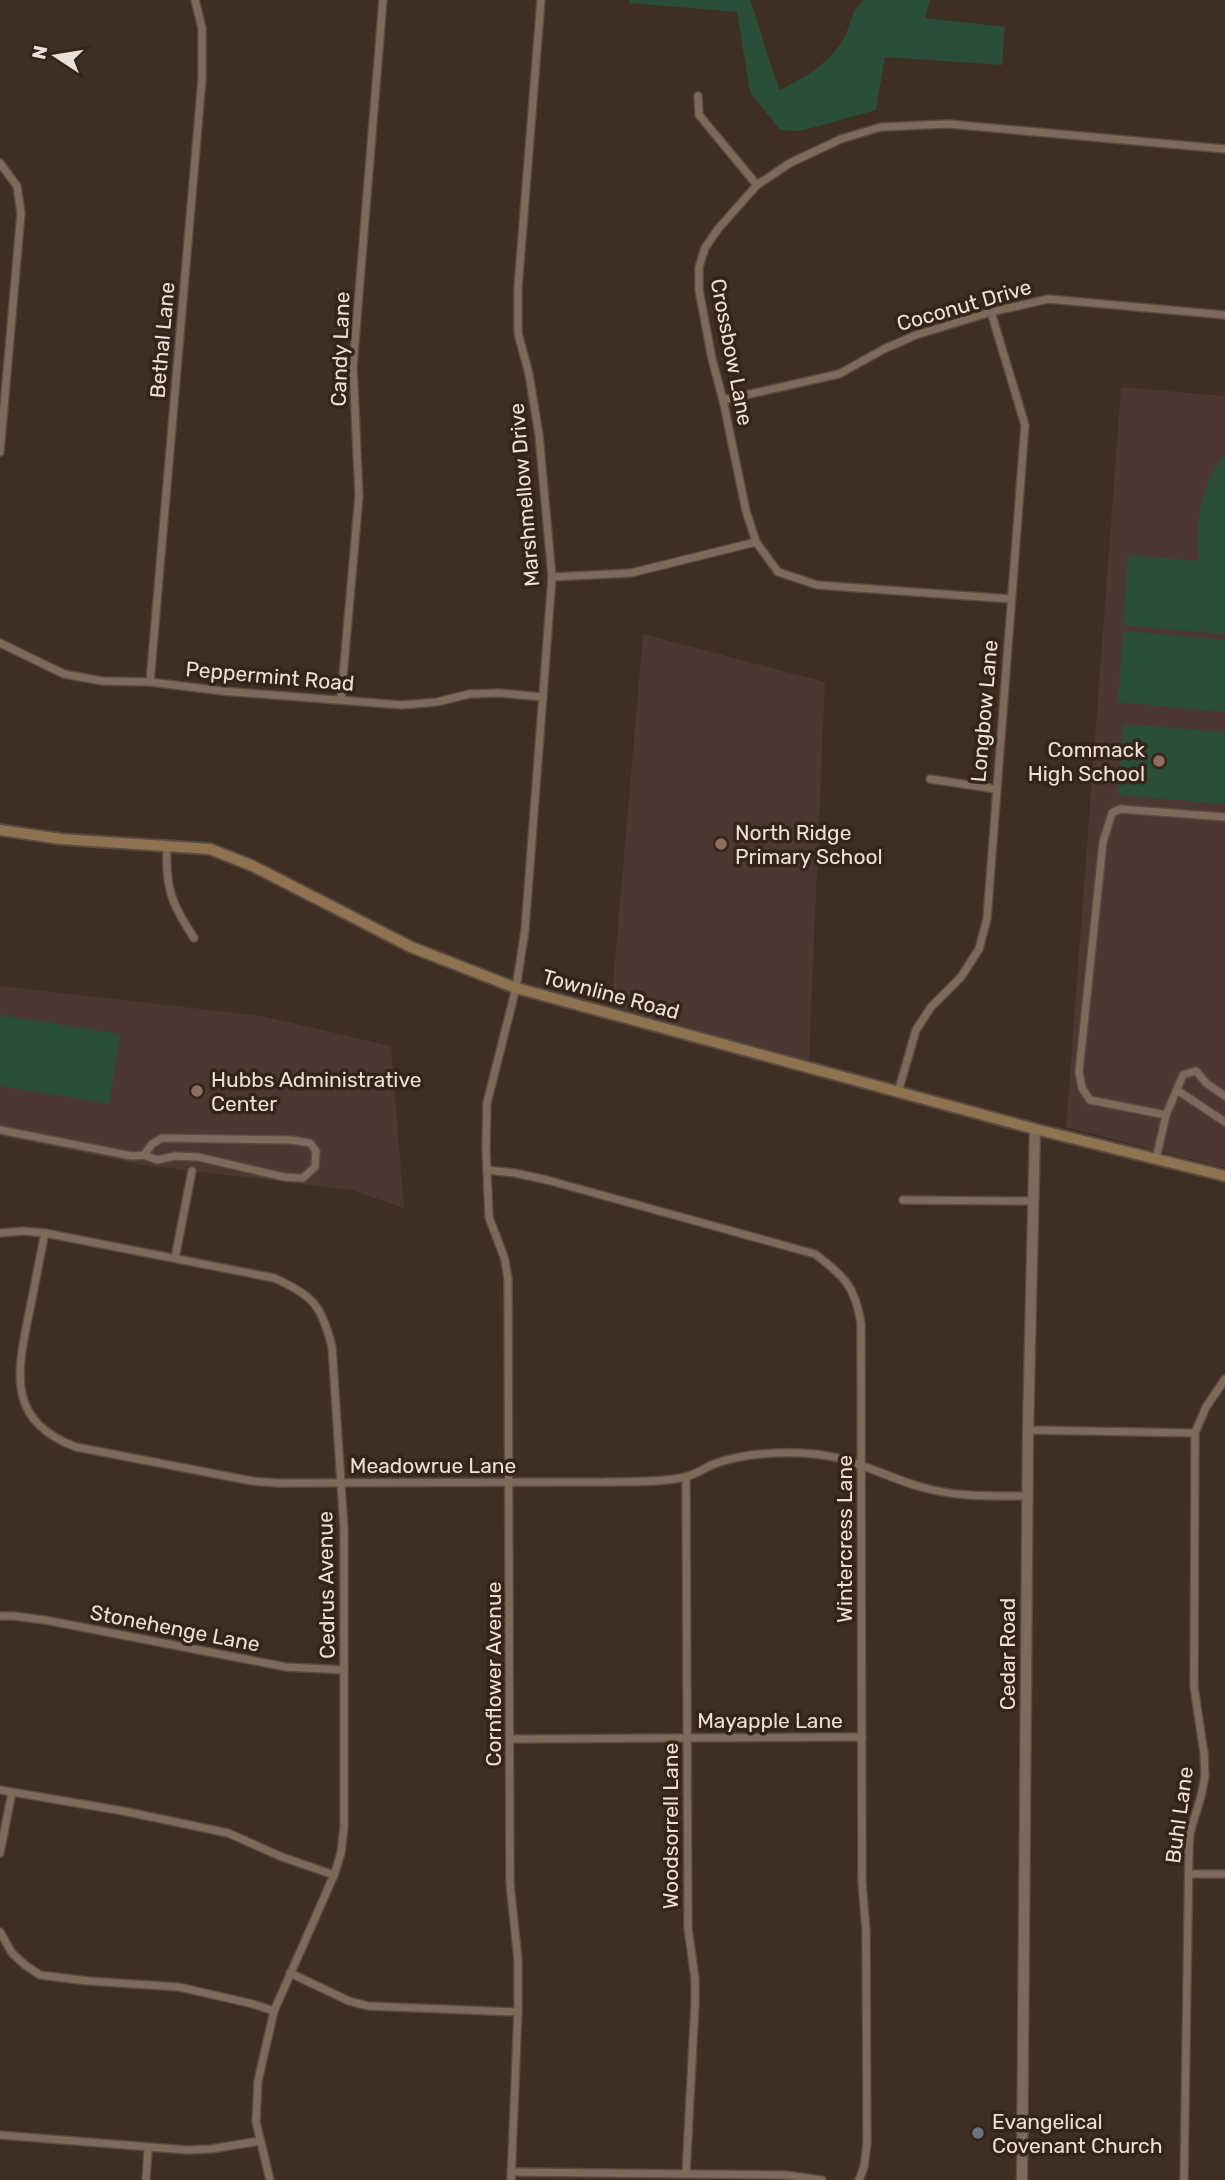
<svg xmlns="http://www.w3.org/2000/svg" width="1225" height="2180" viewBox="0 0 1225 2180" font-family="Rubik,sans-serif">
<rect width="100%" height="100%" fill="#3f2e22"/>
<g fill="#4b3831">
<path d="M 1121,387 L 1225,396 L 1225,1168 L 1066,1127 Z"/>
<path d="M 643,634 L 825,682 L 809,1060 L 611,1006 Z"/>
<path d="M 0,986 L 262,1016 L 391,1046 L 404,1208 L 351,1190 L 143,1165 L 0,1136 Z"/>
</g>
<g fill="#2b4e38">
<path d="M 630,0 L 750,0 C 761,30 768,61 780,90 C 804,78 830,63 844,38 C 852,23 850,12 864,0 L 930,0 L 925,18 L 1005,27 L 1002,65 L 885,57 L 876,110 L 801,131 L 780,130 L 750,92 L 737,12 L 629,3 Z"/>
<path d="M 1225,454 L 1225,634 L 1123,625 L 1128,555 L 1199,561 C 1195,523 1200,485 1225,454 Z"/>
<path d="M 1123,631 L 1225,640 L 1225,712 L 1118,702 Z"/>
<path d="M 1123,724 L 1225,732 L 1225,804 L 1118,795 Z"/>
<path d="M 0,1015 L 120,1034 L 109,1104 L 0,1086 Z"/>
</g>
<g fill="none" stroke-linecap="round" stroke-linejoin="round">
<defs>
<g id="minor">
<path d="M 698,96 L 699,115 L 757,185"/>
<path d="M 0,163 L 17,186 L 21,213 L 0,452"/>
<path d="M 723,400 L 839,374 L 884,349 L 916,335 L 991,312 L 1048,299 L 1225,315"/>
<path d="M 552,577 L 631,573 L 756,542"/>
<path d="M 1011,599 L 817,585 L 778,572 L 756,542 L 746,511 L 723,400 L 712,359 L 699,290 L 699,267 L 705,248 L 718,229 L 757,185 L 790,163 L 841,139 L 881,127 L 948,124 L 1225,149"/>
<path d="M 0,643 L 64,674 L 102,681 L 150,682 L 222,691 L 402,705 L 437,702 L 469,694 L 499,693 L 543,697"/>
<path d="M 150,682 L 202,79 L 202,28 L 195,0"/>
<path d="M 341,699 L 359,496 L 353,366 L 383,0"/>
<path d="M 930,779 L 996,789"/>
<path d="M 167,845 C 165,887 171,903 194,938"/>
<path d="M 1177,1090 L 1225,1122"/>
<path d="M 898,1092 L 916,1030 L 931,1007 L 961,977 L 979,949 L 987,919 L 1025,425 L 991,312"/>
<path d="M 1166,1115 L 1090,1100 L 1082,1088 L 1079,1072 L 1103,842 L 1112,813 L 1120,809 L 1225,817"/>
<path d="M 0,1130 L 132,1156 L 144,1155 L 157,1160 L 175,1156 L 198,1157 L 284,1177 L 303,1178 L 315,1167 L 316,1151 L 310,1143 L 291,1140 L 162,1138 L 152,1144 L 144,1155"/>
<path d="M 1156,1159 L 1166,1115 L 1183,1075 L 1196,1071 L 1206,1083 L 1225,1096"/>
<path d="M 487,1170 L 515,1173 L 547,1180 L 815,1254 C 844,1276 855,1286 861,1323 L 862,1883 L 866,1930 L 867,2143 L 864,2167 L 859,2180"/>
<path d="M 903,1200 L 1032,1201"/>
<path d="M 0,1233 L 23,1231 L 45,1233 L 274,1278 C 313,1295 322,1306 332,1347 L 344,1529 L 344,1827 L 341,1853 L 334,1875 L 274,2011 L 258,2081 L 256,2122 L 270,2180"/>
<path d="M 45,1233 C 39,1261 34,1290 28,1318 C 16,1377 9,1422 76,1447 L 252,1481 L 278,1483 L 605,1482 C 630,1481 660,1483 685,1477 C 695,1475 704,1468 714,1464 C 744,1453 782,1451 814,1454 C 852,1457 885,1477 921,1487 C 955,1497 992,1496 1027,1496"/>
<path d="M 175,1258 L 192,1171"/>
<path d="M 1028,1430 L 1195,1433"/>
<path d="M 686,1477 L 688,1928 L 695,1979 L 695,2004 L 686,2174"/>
<path d="M 0,1616 L 13,1616 L 45,1620 L 286,1667 L 344,1670"/>
<path d="M 511,1739 L 862,1737"/>
<path d="M 0,1790 L 123,1811 L 228,1833 L 282,1857 L 334,1875"/>
<path d="M 0,1853 L 12,1792"/>
<path d="M 1189,1874 L 1225,1874"/>
<path d="M 0,1932 L 12,1953 L 25,1965 L 40,1975 L 88,1981 L 179,1987 L 253,2004 L 274,2011"/>
<path d="M 290,1973 L 349,2001 L 368,2006 L 518,2012"/>
<path d="M 0,2135 L 187,2150 L 211,2149 L 260,2141"/>
<path d="M 511,2172 L 786,2175 L 822,2180"/>
<path d="M 146,2180 L 148,2149"/>
<path d="M 511,2180 L 518,2012 L 518,1960 L 510,1884 L 508,1280 L 505,1260 L 489,1217 L 486,1148 L 487,1103 L 516,988 L 525,930 L 552,577 L 539,435 L 529,374 L 518,333 L 518,288 L 541,0"/>
<path d="M 1184,2180 L 1189,1849 L 1190,1833 L 1201,1796 L 1205,1776 L 1204,1753 L 1194,1687 L 1195,1433 L 1206,1407 L 1225,1379"/>
</g>
<path id="tertiary" d="M 1022,2180 L 1028,1430 L 1035,1129"/>
<path id="secondary" d="M 0,830 L 61,839 L 210,849 L 253,866 L 411,947 L 516,988 L 1035,1129 L 1225,1176"/>
</defs>
<use href="#minor" stroke="#594b41" stroke-width="10"/>
<use href="#tertiary" stroke="#594b41" stroke-width="13"/>
<use href="#secondary" stroke="#594b41" stroke-width="14"/>
<use href="#minor" stroke="#7d6a5c" stroke-width="7"/>
<use href="#tertiary" stroke="#7d6a5c" stroke-width="10"/>
<use href="#secondary" stroke="#8f7250" stroke-width="10"/>
</g>
<g fill="#8d6e63" stroke="#352418" stroke-width="2.5">
<circle cx="1159" cy="761" r="7"/>
<circle cx="721" cy="844" r="7"/>
<circle cx="197" cy="1091" r="7"/>
</g>
<circle fill="#6b7280" stroke="#352418" stroke-width="2.5" cx="978" cy="2133" r="7"/>
<g text-anchor="middle" dominant-baseline="central" stroke-width="7" stroke-linejoin="round" paint-order="stroke">
<g font-size="21" fill="#ece1d9" stroke="#352418">
<text transform="translate(964 305) rotate(-16)">Coconut Drive</text>
<text transform="translate(162 340) rotate(-85)">Bethal Lane</text>
<text transform="translate(340 349) rotate(-88)">Candy Lane</text>
<text transform="translate(732 352) rotate(79)">Crossbow Lane</text>
<text transform="translate(524 495) rotate(-95)">Marshmellow Drive</text>
<text transform="translate(270 676) rotate(5)">Peppermint Road</text>
<text transform="translate(984 711) rotate(-85)">Longbow Lane</text>
<text transform="translate(611 994) rotate(15)">Townline Road</text>
<text x="433" y="1465">Meadowrue Lane</text>
<text transform="translate(844 1539) rotate(-90)">Wintercress Lane</text>
<text transform="translate(326 1585) rotate(-91)">Cedrus Avenue</text>
<text transform="translate(175 1628) rotate(11)">Stonehenge Lane</text>
<text transform="translate(1007 1654) rotate(-90)">Cedar Road</text>
<text transform="translate(493 1674) rotate(-90)">Cornflower Avenue</text>
<text x="770" y="1720">Mayapple Lane</text>
<text transform="translate(1179 1815) rotate(-82)">Buhl Lane</text>
<text transform="translate(670 1826) rotate(-90)">Woodsorrell Lane</text>
</g>
<g font-size="21" fill="#ece1d9" stroke="#352418" text-anchor="start">
<text x="1145" y="749" text-anchor="end">Commack<tspan x="1145" dy="24">High School</tspan></text>
<text x="735" y="832">North Ridge<tspan x="735" dy="24">Primary School</tspan></text>
<text x="211" y="1079">Hubbs Administrative<tspan x="211" dy="24">Center</tspan></text>
<text x="992" y="2121">Evangelical<tspan x="992" dy="24">Covenant Church</tspan></text>
</g>
</g>
<g transform="translate(56 56) rotate(282)" stroke="#352418" stroke-width="5" paint-order="stroke">
<path d="M0-5L12 26L0 18L-12 26Z" fill="#ece1d9"/>
<text y="-10" font-size="19" font-weight="bold" text-anchor="middle" fill="#ece1d9">N</text>
</g>
</svg>
